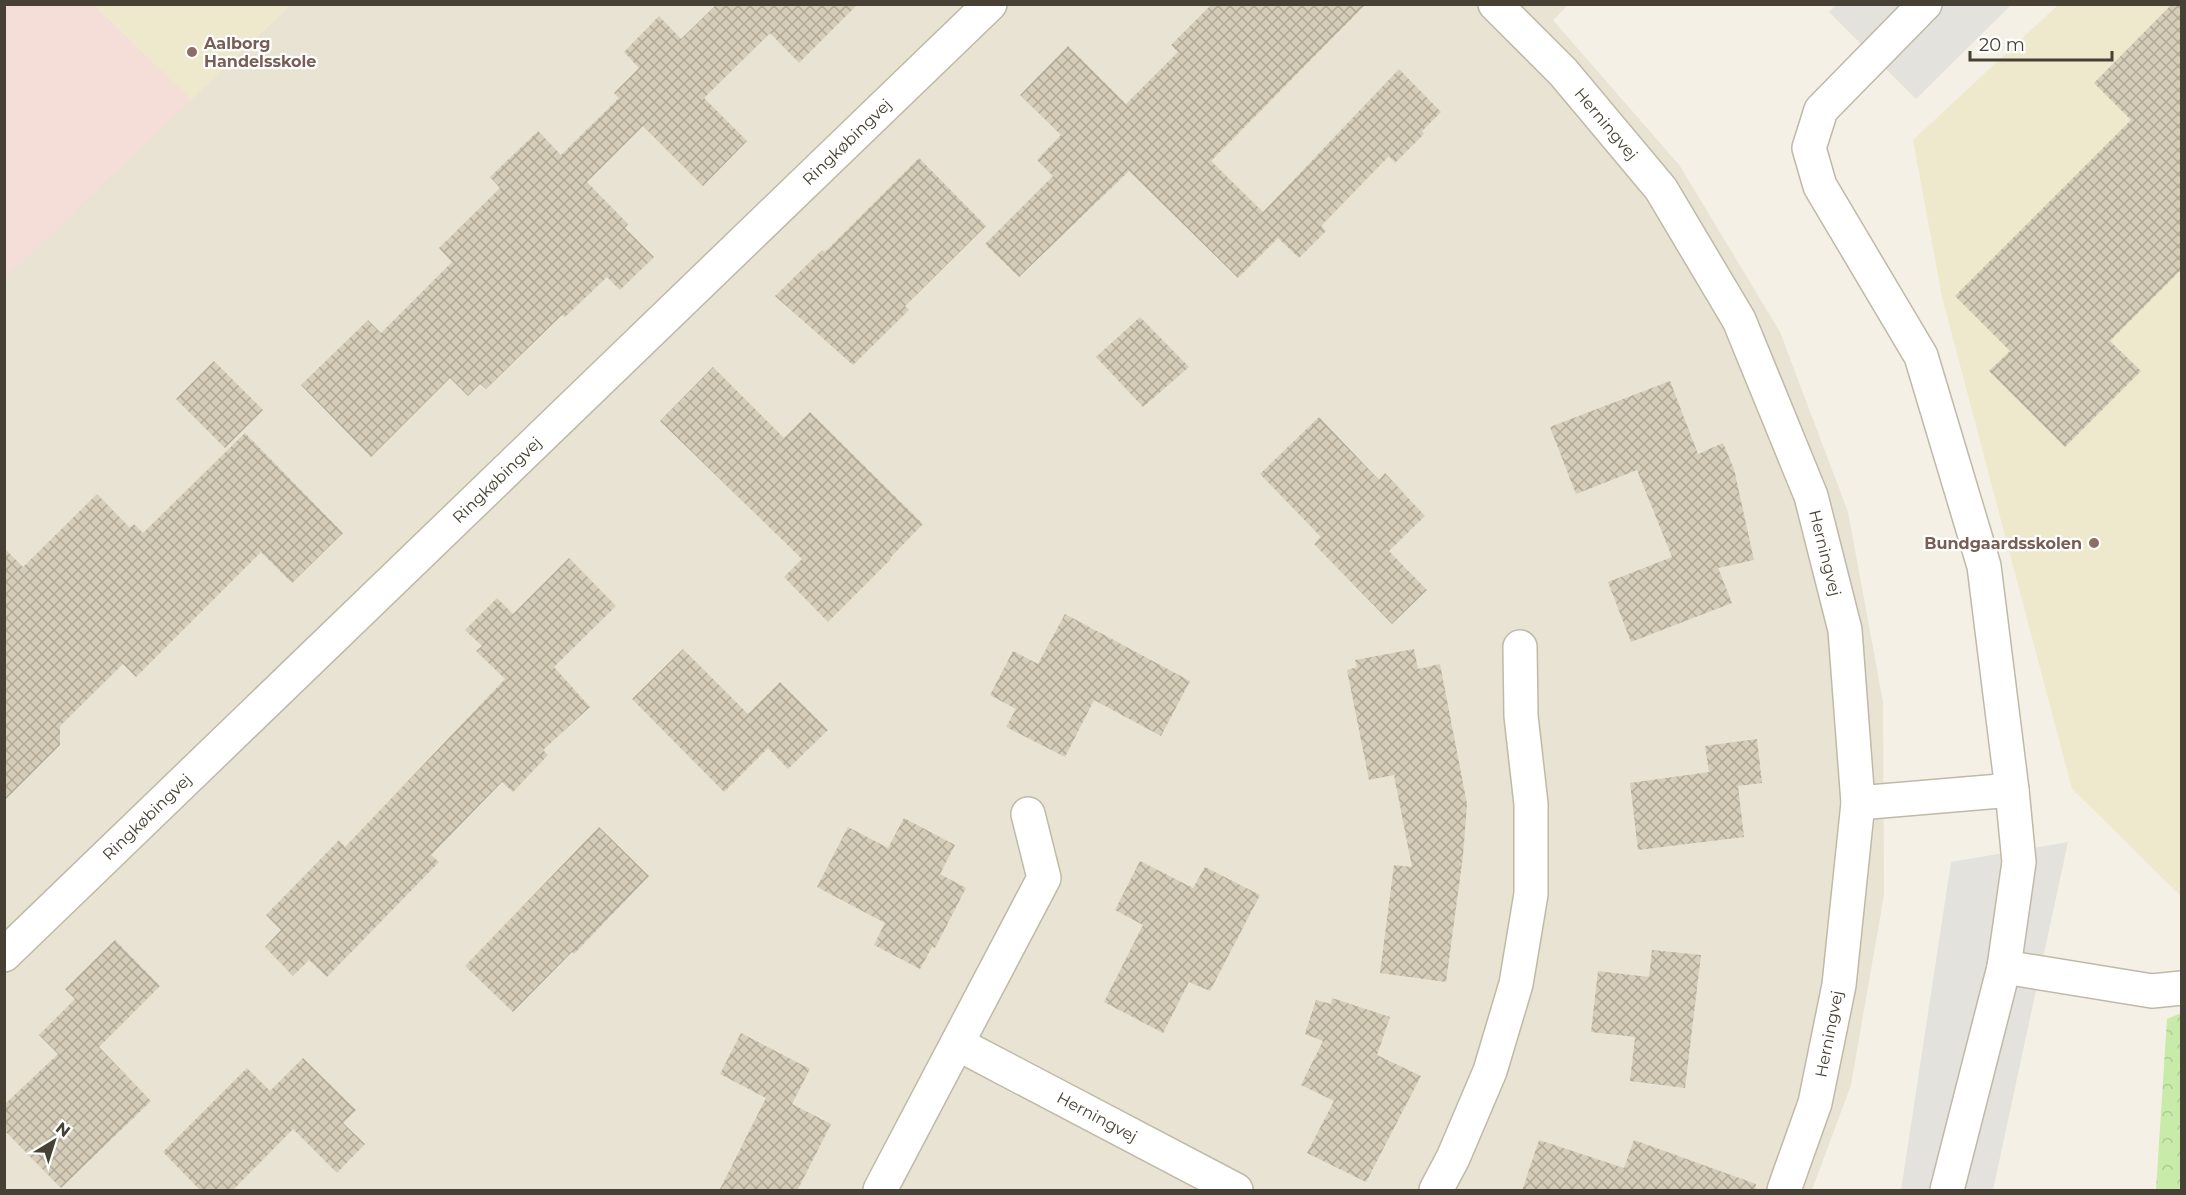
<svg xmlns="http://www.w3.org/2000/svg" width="2186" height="1195" viewBox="0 0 2186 1195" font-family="Montserrat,sans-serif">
<defs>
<pattern id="forest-crowns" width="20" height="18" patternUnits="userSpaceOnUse" patternTransform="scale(1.5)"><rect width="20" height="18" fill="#c8ebaa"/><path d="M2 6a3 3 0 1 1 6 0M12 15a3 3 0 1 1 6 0" fill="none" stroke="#adcb93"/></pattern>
<pattern id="building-cross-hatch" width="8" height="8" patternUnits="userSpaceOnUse" patternTransform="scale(1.5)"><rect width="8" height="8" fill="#d6cdb9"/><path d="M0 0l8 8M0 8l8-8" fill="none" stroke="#afa897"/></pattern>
</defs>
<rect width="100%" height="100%" fill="#f4f0e5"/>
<path fill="#e8e3d2" d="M 5,5 L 1568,5 L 1553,20 L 1680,166 L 1780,332 L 1848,512 L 1883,702 L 1884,895 L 1851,1085 L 1812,1190 L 5,1190 Z"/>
<g fill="#eee8cd">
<path d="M 93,5 L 291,5 L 191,100 Z"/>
<path d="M 2058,5 L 2181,5 L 2181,896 L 2072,789 L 1942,297 L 1913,140 Z"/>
</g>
<path fill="#f5ded7" d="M 5,4 L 93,5 L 191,100 L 5,278 Z"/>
<path fill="url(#forest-crowns)" d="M 2181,1013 L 2181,1190 L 2156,1190 L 2167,1019 Z"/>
<g fill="#e4e2dd">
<path d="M 1837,4 L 2011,5 L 1916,99 L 1829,12 Z"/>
<path d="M 2068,842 L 1993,1190 L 1901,1190 L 1951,862 Z"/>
</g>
<g fill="url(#building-cross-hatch)">
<path d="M 717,4 L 858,4 L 799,63 L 770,33 L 704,98 L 747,141 L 703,186 L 643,126 L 587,182 L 628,224 L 625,228 L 654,257 L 620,290 L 607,277 L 565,317 L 562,315 L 486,389 L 480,384 L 468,396 L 450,378 L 371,457 L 301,385 L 368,320 L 381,333 L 452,262 L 439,248 L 500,188 L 490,177 L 538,131 L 561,155 L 619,98 L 614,93 L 639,68 L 624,52 L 659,16 L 681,39 Z"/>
<path d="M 1212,4 L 1366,4 L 1211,161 L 1263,212 L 1399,69 L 1441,112 L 1422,131 L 1424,134 L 1395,163 L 1389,156 L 1321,226 L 1326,231 L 1299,258 L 1278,238 L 1238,278 L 1129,171 L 1019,277 L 985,244 L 1053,176 L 1037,160 L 1061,135 L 1020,95 L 1068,46 L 1126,104 L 1178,52 L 1171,45 Z"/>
<path d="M 2172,4 L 2181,4 L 2181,270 L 2110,341 L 2141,371 L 2065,447 L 1989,371 L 2010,351 L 1955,296 L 2131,120 L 2094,83 Z"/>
<path d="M 919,158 L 986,226 L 905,306 L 909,310 L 853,365 L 775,296 L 822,250 L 825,252 Z"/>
<path d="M 1140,317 L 1189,367 L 1143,407 L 1096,357 Z"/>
<path d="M 214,361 L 263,410 L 225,448 L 176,399 Z"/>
<path d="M 713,367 L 784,438 L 810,412 L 923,524 L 890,558 L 891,559 L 828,622 L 784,577 L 802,559 L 660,421 Z"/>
<path d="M 1670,381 L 1698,454 L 1723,443 L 1734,469 L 1754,560 L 1718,568 L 1732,603 L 1631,642 L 1608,582 L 1672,557 L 1637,470 L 1576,494 L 1550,427 Z"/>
<path d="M 1319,417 L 1379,480 L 1385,473 L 1425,516 L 1389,551 L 1427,590 L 1392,624 L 1314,544 L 1321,537 L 1260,474 Z"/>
<path d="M 245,433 L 343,533 L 292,583 L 261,552 L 136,677 L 123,664 L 60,726 L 60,745 L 4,801 L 4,548 L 23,567 L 97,494 L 130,528 L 134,524 L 143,533 Z"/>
<path d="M 569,558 L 616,606 L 554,667 L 590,707 L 543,750 L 548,755 L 513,792 L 502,782 L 431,855 L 439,862 L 327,977 L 309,960 L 293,976 L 265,947 L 281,930 L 266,915 L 339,840 L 345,847 L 505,679 L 476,651 L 482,646 L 465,630 L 497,598 L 513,614 Z"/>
<path d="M 1065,614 L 1190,681 L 1161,736 L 1094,700 L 1065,757 L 1006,727 L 1016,709 L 990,695 L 1013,651 L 1038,664 Z"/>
<path d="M 683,649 L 748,714 L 780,682 L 828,730 L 788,769 L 768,748 L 724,792 L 632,699 Z"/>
<path d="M 1414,649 L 1418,669 L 1440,664 L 1467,804 L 1463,856 L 1446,982 L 1380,973 L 1394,865 L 1412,867 L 1394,775 L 1369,780 L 1347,670 L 1357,667 L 1355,660 Z"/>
<path d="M 1757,739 L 1762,783 L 1738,786 L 1744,837 L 1638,850 L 1630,783 L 1709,772 L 1705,746 Z"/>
<path d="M 904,818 L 955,845 L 940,874 L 966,888 L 935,948 L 932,947 L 920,969 L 874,945 L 885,923 L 817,887 L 848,827 L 888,848 Z"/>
<path d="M 599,827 L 649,876 L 574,954 L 572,952 L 513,1012 L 465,966 Z"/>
<path d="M 1140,861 L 1193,888 L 1205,867 L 1260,895 L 1210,991 L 1189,982 L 1163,1033 L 1104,1002 L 1143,925 L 1115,910 Z"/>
<path d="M 115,940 L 160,986 L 99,1047 L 151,1101 L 61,1188 L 4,1130 L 4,1105 L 58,1054 L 39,1035 L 75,999 L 65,989 Z"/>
<path d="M 1652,950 L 1701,955 L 1685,1088 L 1630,1081 L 1635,1037 L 1591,1032 L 1598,971 L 1649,977 Z"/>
<path d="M 1332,998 L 1390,1017 L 1377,1055 L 1421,1076 L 1366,1182 L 1307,1153 L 1334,1101 L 1301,1085 L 1323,1041 L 1305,1034 L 1316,1000 L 1331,1004 Z"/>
<path d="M 741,1033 L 810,1069 L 792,1104 L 831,1124 L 797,1191 L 719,1191 L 766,1098 L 720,1074 Z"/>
<path d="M 303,1058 L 356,1110 L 343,1123 L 365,1144 L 337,1173 L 293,1129 L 232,1191 L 201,1191 L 163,1152 L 247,1068 L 270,1091 Z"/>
<path d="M 1539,1140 L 1624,1168 L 1634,1140 L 1756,1184 L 1755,1191 L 1522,1191 Z"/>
</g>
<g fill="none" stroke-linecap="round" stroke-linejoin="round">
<defs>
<g id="minor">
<path d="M 1495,4 L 1563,72 L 1661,189 L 1739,320 L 1811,496 L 1845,630 L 1858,803 L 1839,985 L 1815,1103 L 1784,1190"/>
<path d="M 1858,803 L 2012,790 L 1984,566 L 1921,356 L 1820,186 L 1809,148 L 1821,110 L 1925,4"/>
<path d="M 4,955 L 990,4"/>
<path d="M 2004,967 L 2152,991 L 2182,988"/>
<path d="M 958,1044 L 1236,1190"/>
<path d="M 880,1190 L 1044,878 L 1028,814"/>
<path d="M 1436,1190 L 1453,1158 L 1490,1071 L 1516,984 L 1531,894 L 1531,804 L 1521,716 L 1520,647"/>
<path d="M 1947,1190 L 2004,967 L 2019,862 L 2012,790"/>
</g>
</defs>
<use href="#minor" stroke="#c0b9a7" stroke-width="36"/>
<use href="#minor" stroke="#fff" stroke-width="33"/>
</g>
<g fill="#8d6e63" stroke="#fff" stroke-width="2">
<circle cx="192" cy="52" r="6"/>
<circle cx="2094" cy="543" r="6"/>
</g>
<g text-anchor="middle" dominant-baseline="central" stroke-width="4.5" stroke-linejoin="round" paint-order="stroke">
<g font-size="16" font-weight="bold" fill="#785e54" stroke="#fff" text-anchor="start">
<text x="204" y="43">Aalborg<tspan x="204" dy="18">Handelsskole</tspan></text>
<text x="2082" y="543" text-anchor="end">Bundgaardsskolen</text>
</g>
<g font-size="16" fill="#464134" stroke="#fff">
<text transform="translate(1606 124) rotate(50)">Herningvej</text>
<text transform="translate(847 142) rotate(-44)">Ringkøbingvej</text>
<text transform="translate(497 480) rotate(-44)">Ringkøbingvej</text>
<text transform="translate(1825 553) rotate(76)">Herningvej</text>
<text transform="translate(147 817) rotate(-44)">Ringkøbingvej</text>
<text transform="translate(1829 1034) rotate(-79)">Herningvej</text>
<text transform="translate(1097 1117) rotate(28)">Herningvej</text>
</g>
</g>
<rect width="2186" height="1195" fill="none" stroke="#464134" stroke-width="12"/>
<g transform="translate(54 1141) rotate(38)" stroke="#ffffff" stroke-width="4.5" paint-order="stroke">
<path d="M0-4.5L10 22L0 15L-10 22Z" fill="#464134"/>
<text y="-9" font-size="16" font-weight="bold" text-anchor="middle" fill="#464134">N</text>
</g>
<path d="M1970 51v9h142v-9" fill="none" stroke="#464134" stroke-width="3"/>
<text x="1979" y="51" font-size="18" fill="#464134" stroke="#ffffff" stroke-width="4.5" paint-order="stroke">20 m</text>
</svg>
